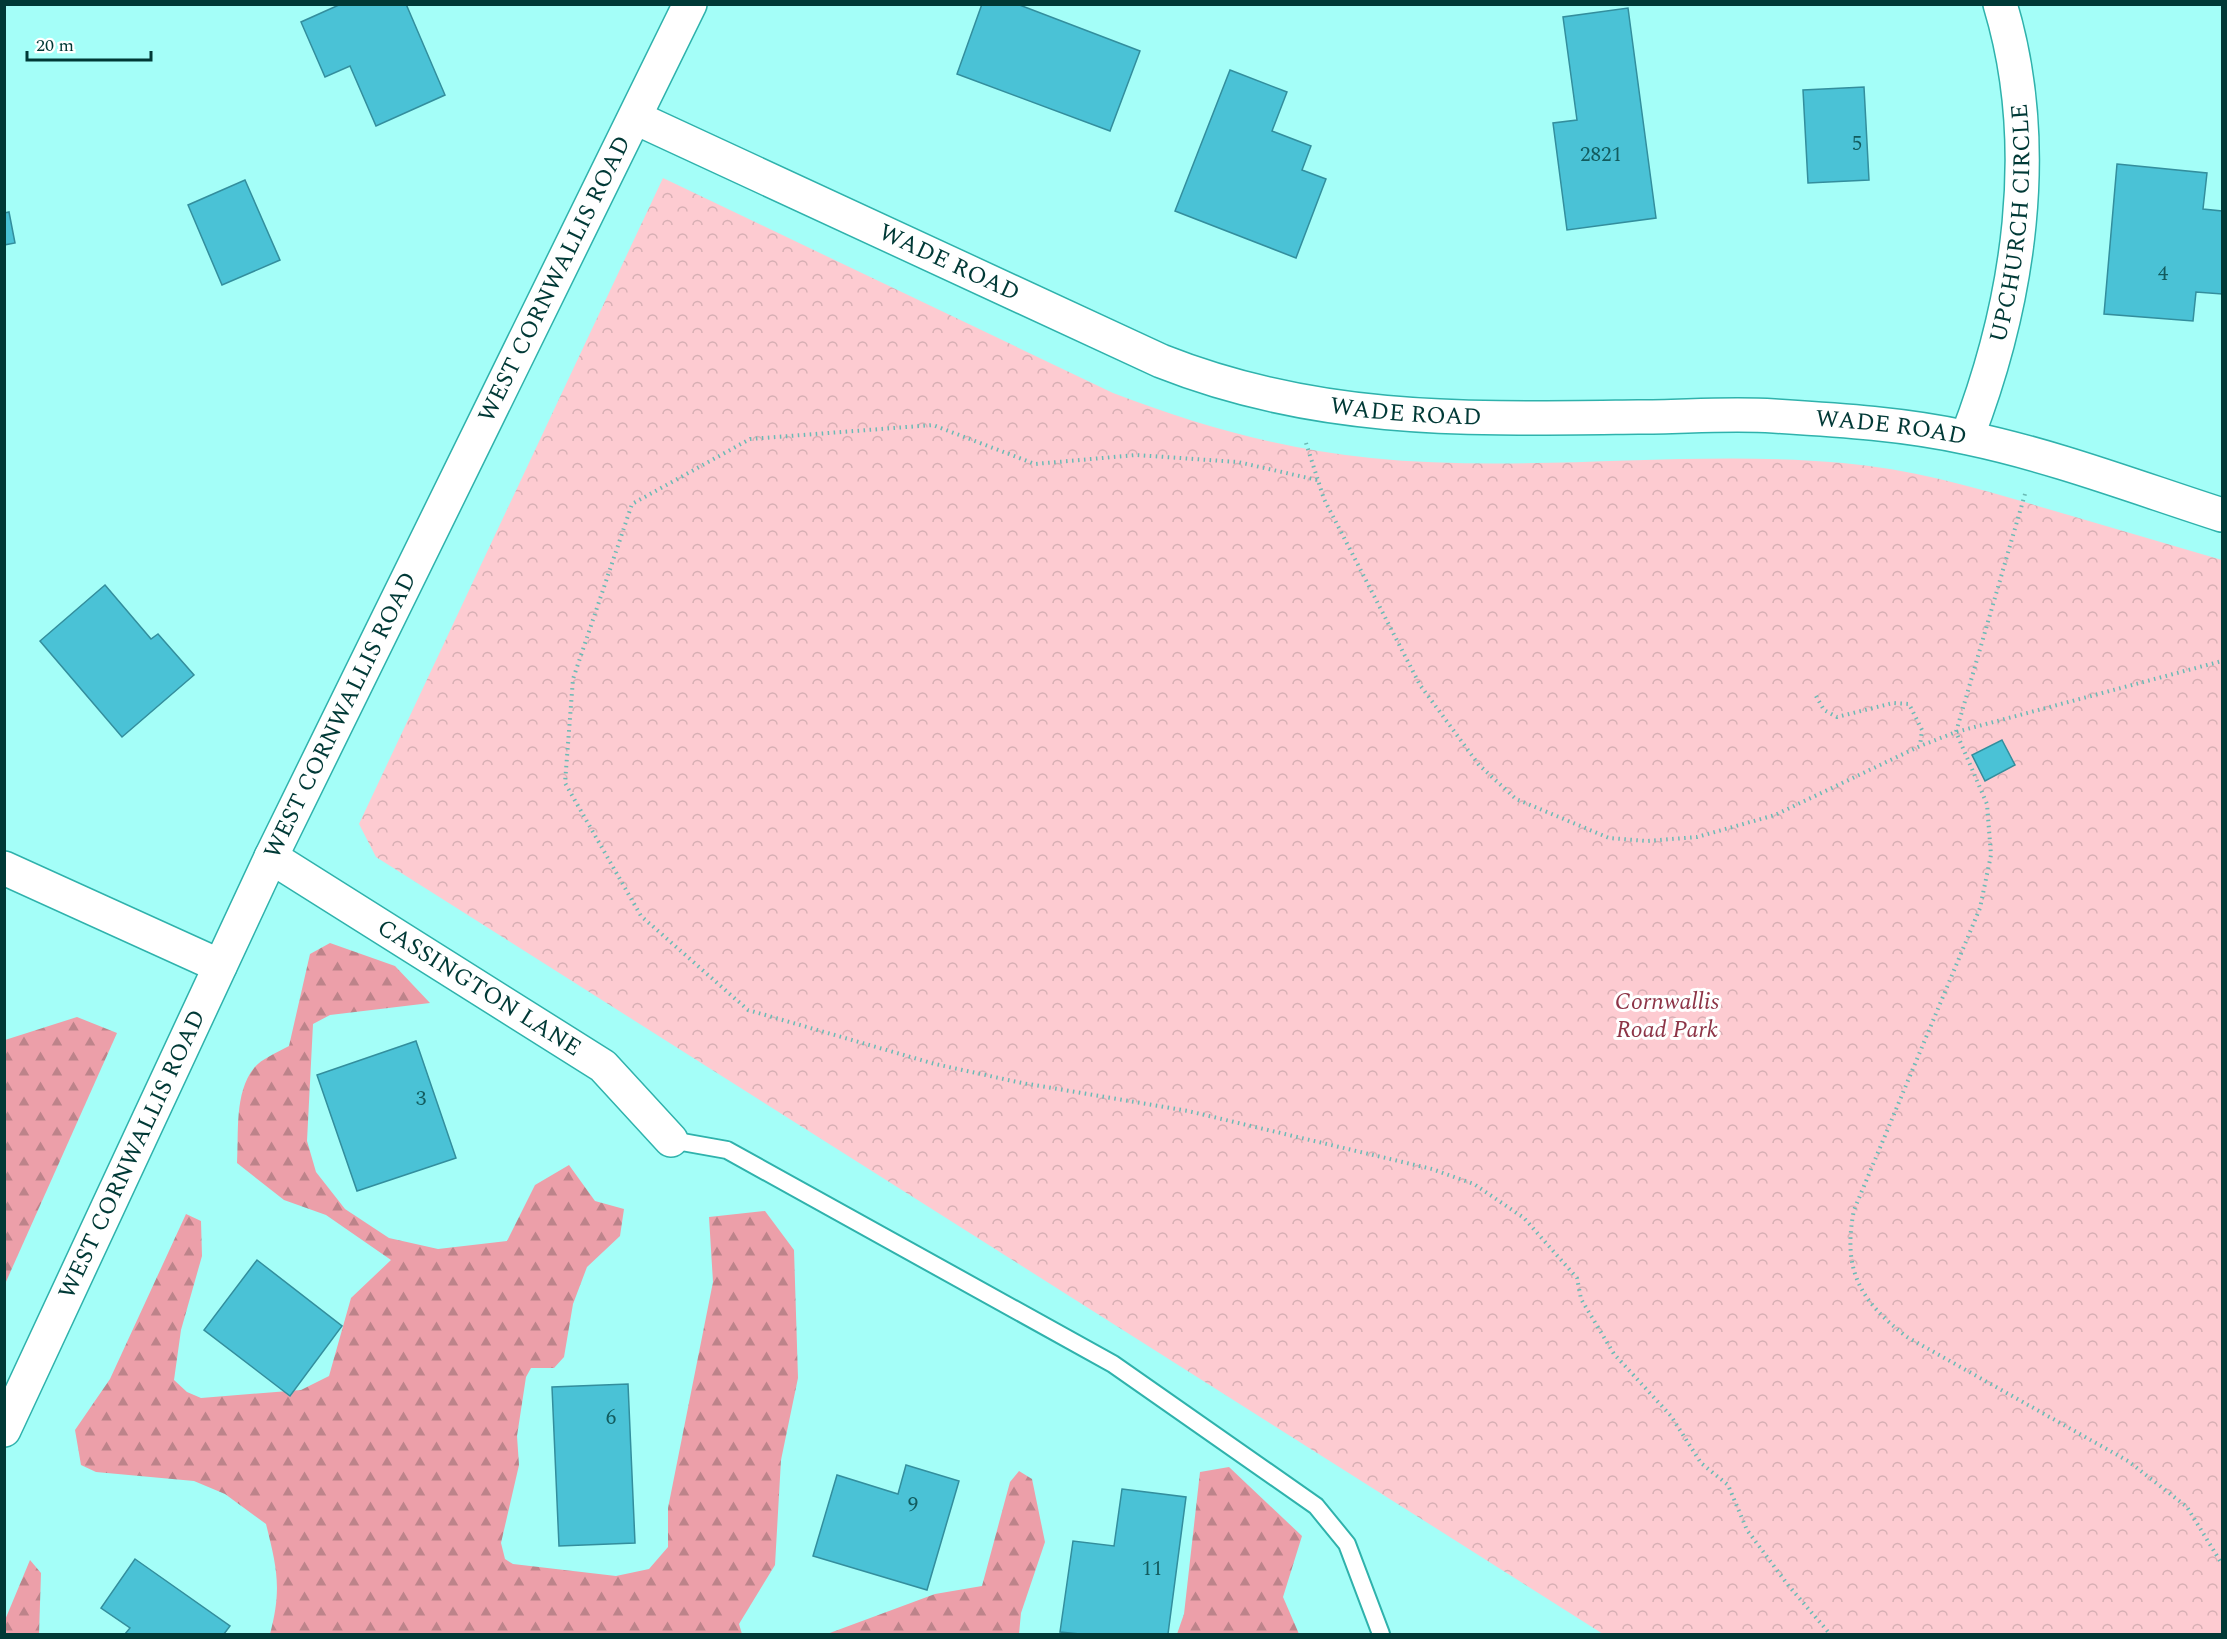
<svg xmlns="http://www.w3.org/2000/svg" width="2227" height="1639" viewBox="0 0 2227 1639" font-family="Spectral,serif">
<defs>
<pattern id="forest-firs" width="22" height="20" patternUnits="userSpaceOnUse" patternTransform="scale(1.5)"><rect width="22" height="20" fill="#ec9fa9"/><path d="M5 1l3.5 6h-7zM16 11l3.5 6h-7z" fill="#bd838a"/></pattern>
<pattern id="park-crowns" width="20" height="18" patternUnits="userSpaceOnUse" patternTransform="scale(1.5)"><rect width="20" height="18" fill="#fdcbd1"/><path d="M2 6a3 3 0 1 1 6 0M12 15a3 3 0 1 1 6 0" fill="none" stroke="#d7afb4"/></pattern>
</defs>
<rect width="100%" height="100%" fill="#a4fef8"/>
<g fill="url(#forest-firs)">
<path d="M 330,943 L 395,966 L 430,1003 L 330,1015 L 313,1024 L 307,1141 L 316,1172 L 345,1209 L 389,1238 L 438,1249 L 507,1241 L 535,1185 L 569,1165 L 595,1201 L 624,1209 L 620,1236 L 587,1267 L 573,1304 L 564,1357 L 554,1368 L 531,1368 L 526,1377 L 517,1436 L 519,1465 L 501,1543 L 505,1559 L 513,1564 L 616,1576 L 649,1569 L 668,1547 L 668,1508 L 713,1282 L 709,1217 L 765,1211 L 794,1250 L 798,1378 L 781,1460 L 775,1565 L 739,1624 L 742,1634 L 270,1634 C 282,1589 277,1568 266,1524 L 225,1494 L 194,1481 L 96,1472 L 81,1465 L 75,1430 L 110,1379 L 186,1214 L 201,1221 L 202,1256 L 181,1330 L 174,1380 L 187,1392 L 201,1398 L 301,1390 L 329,1376 L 351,1298 L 391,1260 L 326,1215 L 284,1200 L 237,1163 C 239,1133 234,1093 254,1068 C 261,1059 278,1052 289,1046 L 310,954 Z"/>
<path d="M 77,1017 L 117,1033 L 5,1284 L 5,1040 Z"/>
<path d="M 1229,1467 L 1302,1536 L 1283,1597 L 1299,1634 L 1177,1634 L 1184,1614 L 1200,1472 Z"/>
<path d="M 1019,1471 L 1032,1479 L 1045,1542 L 1021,1613 L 1019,1634 L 827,1634 L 935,1594 L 982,1586 L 1010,1482 Z"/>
<path d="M 30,1560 L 41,1573 L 39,1634 L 5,1634 L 5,1620 Z"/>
</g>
<path fill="url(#park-crowns)" d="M 663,178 L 1113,393 C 1196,425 1282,449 1371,458 C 1528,474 1686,449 1843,463 C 1913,469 1981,489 2048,509 C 2106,526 2164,543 2222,560 L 2222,1634 L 1603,1634 L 376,857 L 359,824 Z"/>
<g fill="#4ac2d6" stroke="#338e9d" stroke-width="1.5">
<path d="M 341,4 L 406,4 L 445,95 L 376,126 L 350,66 L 325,77 L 301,22 Z"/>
<path d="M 982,4 L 1017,4 L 1140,51 L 1110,131 L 957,74 Z"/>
<path d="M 1628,8 L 1656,218 L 1567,230 L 1553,123 L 1577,120 L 1563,17 Z"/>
<path d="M 1230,70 L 1287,92 L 1272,131 L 1311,146 L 1302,170 L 1326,179 L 1296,258 L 1175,211 Z"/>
<path d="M 1864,87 L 1869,180 L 1808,183 L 1803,90 Z"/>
<path d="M 2117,164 L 2207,173 L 2203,209 L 2222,211 L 2222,294 L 2196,292 L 2193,321 L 2104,314 Z"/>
<path d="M 245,180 L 280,260 L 222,285 L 188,205 Z"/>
<path d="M 9,212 L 15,243 L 4,245 L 4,213 Z"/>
<path d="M 105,585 L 151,639 L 158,634 L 194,675 L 122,737 L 40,641 Z"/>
<path d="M 2002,740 L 2015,765 L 1985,781 L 1972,755 Z"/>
<path d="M 416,1041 L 456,1158 L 357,1191 L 317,1075 Z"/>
<path d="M 257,1260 L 342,1326 L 290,1396 L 204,1330 Z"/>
<path d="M 628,1384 L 635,1543 L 559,1546 L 552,1387 Z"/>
<path d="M 906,1465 L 959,1481 L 927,1590 L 813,1556 L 837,1475 L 898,1494 Z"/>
<path d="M 1122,1489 L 1186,1497 L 1168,1634 L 1080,1634 L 1060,1632 L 1073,1541 L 1114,1546 Z"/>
<path d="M 135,1559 L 230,1626 L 224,1634 L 125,1634 L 130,1628 L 101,1608 Z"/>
</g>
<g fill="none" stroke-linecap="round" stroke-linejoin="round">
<defs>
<path id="service" d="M 671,1140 L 727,1150 L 1113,1364 L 1316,1506 L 1347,1544 L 1381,1634"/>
<g id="minor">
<path id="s1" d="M 636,118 L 1161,361 C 1320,424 1471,419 1638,417 C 1683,417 1729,413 1774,416 C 1838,420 1905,424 1968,438 C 2054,456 2138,488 2222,515"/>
<path id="s2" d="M 1967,437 C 2019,302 2043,146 2000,4"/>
<path id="s3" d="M 271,857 L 603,1066 L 671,1140"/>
<path d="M 4,868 L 220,966"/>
</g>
<g id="tertiary">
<path id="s4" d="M 4,1430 L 271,857 L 690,4"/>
</g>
</defs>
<use href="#service" stroke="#2fb2ac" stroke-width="20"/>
<use href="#minor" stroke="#2fb2ac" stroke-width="36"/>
<use href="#tertiary" stroke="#2fb2ac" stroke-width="36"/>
<g stroke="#6bbab5" stroke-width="4" stroke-dasharray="1.5 4.5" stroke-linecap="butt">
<path d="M 1306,443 L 1324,499 L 1420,685 L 1479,765 L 1516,799 L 1609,838 L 1647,841 L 1697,837 L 1775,815 L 1920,746 L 1956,732 L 2222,661"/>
<path d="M 1317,480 L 1238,462 L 1136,455 L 1035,464 L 933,425 L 750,439 L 632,504 L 573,679 L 565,783 L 641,916 L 748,1010 L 935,1064 L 1022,1083 L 1188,1111 L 1432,1169 L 1474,1184 L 1524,1218 L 1577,1278 L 1581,1299 L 1614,1354 L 1671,1416 L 1701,1463 L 1728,1485 L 1747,1530 L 1788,1585 L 1830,1634"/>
<path d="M 2025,494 L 1956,732 L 1987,804 L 1991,855 L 1980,908 L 1854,1210 C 1842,1270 1860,1301 1907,1337 L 2128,1461 L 2187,1507 L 2222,1564"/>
<path d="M 1816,696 L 1824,710 L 1837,717 L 1893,703 L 1909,704 L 1922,730 L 1920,746"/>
</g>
<use href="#service" stroke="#fff" stroke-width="16"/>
<use href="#minor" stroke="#fff" stroke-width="33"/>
<use href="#tertiary" stroke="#fff" stroke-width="33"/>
</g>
<g text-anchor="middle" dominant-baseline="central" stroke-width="6" stroke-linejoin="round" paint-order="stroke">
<g font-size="21" fill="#125b5e">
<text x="1857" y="144">5</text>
<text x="1601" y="155">2821</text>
<text x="2163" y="274">4</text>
<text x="421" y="1099">3</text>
<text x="611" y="1418">6</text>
<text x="913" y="1505">9</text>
<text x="1152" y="1569">11</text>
</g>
<g font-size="24" fill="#003936" stroke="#fff">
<text stroke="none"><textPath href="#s2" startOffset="220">UPCHURCH CIRCLE</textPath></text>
<text stroke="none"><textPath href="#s1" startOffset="345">WADE ROAD</textPath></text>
<text stroke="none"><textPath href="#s4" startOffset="1276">WEST CORNWALLIS ROAD</textPath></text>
<text stroke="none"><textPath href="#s1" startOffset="830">WADE ROAD</textPath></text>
<text stroke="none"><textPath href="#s1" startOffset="1316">WADE ROAD</textPath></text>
<text stroke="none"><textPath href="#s4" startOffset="790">WEST CORNWALLIS ROAD</textPath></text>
<text stroke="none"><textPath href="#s3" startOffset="246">CASSINGTON LANE</textPath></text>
<text stroke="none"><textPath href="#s4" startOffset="304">WEST CORNWALLIS ROAD</textPath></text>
</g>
<g font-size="24" font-style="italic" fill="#8d3447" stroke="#fff">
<text x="1667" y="1002">Cornwallis<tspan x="1667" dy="28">Road Park</tspan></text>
</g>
</g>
<rect width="2227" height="1639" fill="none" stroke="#003936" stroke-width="12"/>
<path d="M27 51v9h124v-9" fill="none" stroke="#003936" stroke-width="3"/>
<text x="36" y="51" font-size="18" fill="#003936" stroke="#ffffff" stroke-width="4.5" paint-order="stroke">20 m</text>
</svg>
